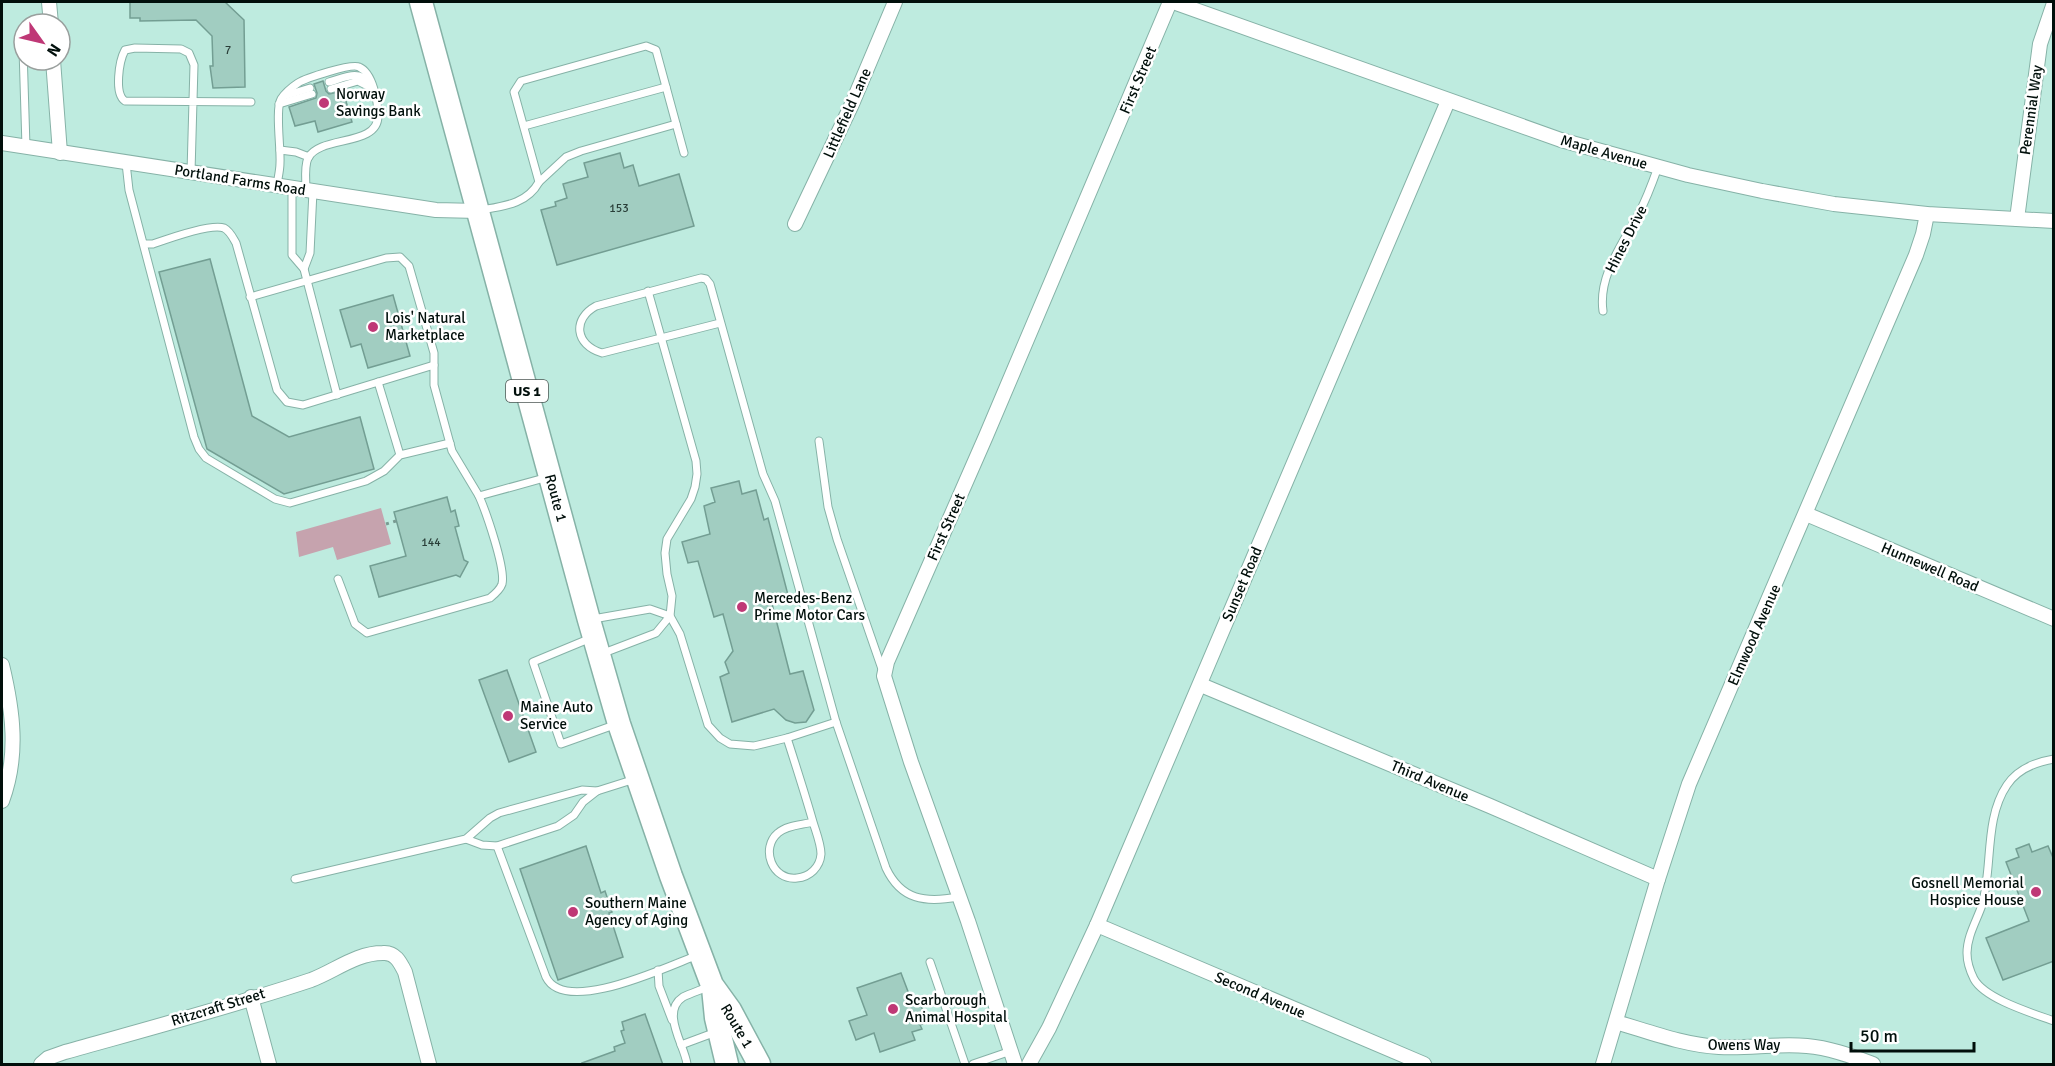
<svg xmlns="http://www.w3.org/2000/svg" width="2055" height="1066" viewBox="0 0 2055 1066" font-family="Signika,sans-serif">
<rect width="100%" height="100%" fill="#beebdf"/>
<path fill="#c6a3ae" d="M 381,508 L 391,544 L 337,560 L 333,547 L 299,557 L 296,532 Z"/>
<g fill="#a1cdc1" stroke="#739e93" stroke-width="1.5">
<path d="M 130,2 L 225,2 L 244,20 L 245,87 L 213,88 L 210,66 L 213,66 L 212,36 L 196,20 L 140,21 L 140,18 L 130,18 Z"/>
<path d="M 323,81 L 326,91 L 329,94 L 343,91 L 352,122 L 318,132 L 315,121 L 295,126 L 289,107 L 316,98 L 317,93 L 314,84 Z"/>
<path d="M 620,153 L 624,168 L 633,165 L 639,186 L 679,174 L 694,226 L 557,265 L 541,210 L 556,206 L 555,202 L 567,198 L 563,184 L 588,177 L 584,163 Z"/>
<path d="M 210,259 L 252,416 L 289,437 L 360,417 L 374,469 L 284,494 L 207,449 L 159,272 Z"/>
<path d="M 393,295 L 410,356 L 368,368 L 361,344 L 351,347 L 340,310 Z"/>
<path d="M 739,481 L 742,494 L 756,490 L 764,520 L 768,518 L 788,595 L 771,600 L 790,674 L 803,671 L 814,710 L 806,722 L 795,723 L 786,720 L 774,709 L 732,722 L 720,677 L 729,673 L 725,662 L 733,651 L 723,614 L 714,617 L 698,561 L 688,563 L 682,542 L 710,534 L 704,506 L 715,502 L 711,488 Z"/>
<path d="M 447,497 L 451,512 L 455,510 L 459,526 L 455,527 L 464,560 L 468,562 L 460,577 L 456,575 L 379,597 L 370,566 L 406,556 L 394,512 Z"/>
<path d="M 507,670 L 536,752 L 509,762 L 479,680 Z"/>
<path d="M 2029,844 L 2032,852 L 2048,846 L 2054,860 L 2054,961 L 2003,980 L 1986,938 L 2029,921 L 2006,862 L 2019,857 L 2016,849 Z"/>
<path d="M 586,846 L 601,893 L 605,891 L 612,912 L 609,913 L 623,957 L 558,980 L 520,869 Z"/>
<path d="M 901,973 L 912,1002 L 919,1000 L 927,1022 L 920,1025 L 922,1029 L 912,1032 L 915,1040 L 880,1052 L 874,1033 L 856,1040 L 849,1021 L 867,1015 L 857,988 Z"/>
<path d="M 645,1014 L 663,1065 L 583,1065 L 582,1063 L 615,1051 L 614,1047 L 625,1043 L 621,1031 L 624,1030 L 622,1022 Z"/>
</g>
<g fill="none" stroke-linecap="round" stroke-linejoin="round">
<defs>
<g id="service">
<path d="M 23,49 L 26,147"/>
<path d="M 329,82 C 344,78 358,69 370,83"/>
<path d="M 331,89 L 358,81 L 370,87"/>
<path d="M 284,96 L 310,88"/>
<path d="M 279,104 L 312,94"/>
<path d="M 524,126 L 666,87"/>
<path d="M 280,150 L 296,152 L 309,157"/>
<path d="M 126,163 L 129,190 L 194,437 L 199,449 L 206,458 L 275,499 L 290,503 L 366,481 L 384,471 L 400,455 L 450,443"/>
<path d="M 191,172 L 194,65 L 189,53 L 181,49 L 135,48 L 125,50 C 119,61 114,94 125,101 L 251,102"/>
<path d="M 539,182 L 566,157 L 581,151 L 676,124"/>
<path d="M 277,185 C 278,178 280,170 280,163 C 281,149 275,109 281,99 C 285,93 292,87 298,83 C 306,78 352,63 359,67 C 373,73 378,102 378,116 C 378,147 320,135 308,158 C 304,167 306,180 306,190"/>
<path d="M 292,188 L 292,255 L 304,269 L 337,395"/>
<path d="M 481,210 C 504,206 527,204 539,182 L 514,92 L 521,81 L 646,46 L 656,50 L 684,153"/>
<path d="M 144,244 L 153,244 C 167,239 211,223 224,228 C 230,231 233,238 236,243 L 277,390 L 287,402 L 303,405 L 434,365 L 434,385 L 452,451 L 479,496 L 548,477"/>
<path d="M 304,269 L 310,253 L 313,191"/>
<path d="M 648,291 L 696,461 L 697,474 L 695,487 L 691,499 L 667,539 L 665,553 L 667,574 L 672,596 L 670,616 L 680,634 L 708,725 L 720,738 L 730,744 L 754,746 L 787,738 L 836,722"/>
<path d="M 250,297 L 386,258 L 400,257 L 409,266 L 434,353 L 434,365"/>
<path d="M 1603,311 C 1598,276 1622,245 1638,215 C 1646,200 1652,184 1658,167"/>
<path d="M 720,323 L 602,353 C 575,345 572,319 596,306 L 701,278 L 706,279 L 710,284 L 763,474 L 775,501 L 836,722 L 886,868 C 901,900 925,903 958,897"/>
<path d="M 378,382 L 400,455"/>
<path d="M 819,441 L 828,507 L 837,539 L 882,669"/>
<path d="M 338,579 L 355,624 L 367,633 L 490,598 C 495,594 500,590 502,584 C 506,569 486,512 479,496"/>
<path d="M 593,619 L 650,609 L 670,616 L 656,633 L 601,654"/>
<path d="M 591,638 L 533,662 L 561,744 L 617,724"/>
<path d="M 787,738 C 796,766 805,794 813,822 C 816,832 821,844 821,854 C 820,867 810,877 797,878 C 772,881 760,848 778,833 C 787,825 802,825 813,822"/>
<path d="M 2054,759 C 2036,762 2017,770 2007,785 C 1984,819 1993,867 1982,905 C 1977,920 1967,936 1967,953 C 1967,961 1970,971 1974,979 C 1985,999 2032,1013 2054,1021"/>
<path d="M 466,839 L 482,845 L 497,846 L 558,826 L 574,815 L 583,802 L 597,791 L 635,779"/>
<path d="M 497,846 L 546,977 C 565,1016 668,966 698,955"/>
<path d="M 295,879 L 466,839 L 490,818 L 499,813 L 582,790 L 597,791"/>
<path d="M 930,962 L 965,1064"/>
<path d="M 658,970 L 659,986 L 672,1020"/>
<path d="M 681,1045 L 716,1032"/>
<path d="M 687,1064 C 685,1046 660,1012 683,997 C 691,993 701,990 710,986"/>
<path d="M 973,1064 L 1011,1051"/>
</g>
<g id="minor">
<path d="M 49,2 L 51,24"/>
<path d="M 1173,2 L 1561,140 L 1688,175 L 1762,191 L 1834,204 L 1927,214 L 2054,221"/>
<path d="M 53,60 L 60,153"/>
<path d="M 2,143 L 436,210 L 478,211"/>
<path d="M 2017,219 L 2040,44 L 2054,3"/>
<path d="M 795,224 L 852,104 L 895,2"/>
<path d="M 1806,514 L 2054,619"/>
<path d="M 2,665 C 13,711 19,755 2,801"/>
<path d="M 1201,685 L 1490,806 L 1658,879"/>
<path d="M 1097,925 L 1424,1064"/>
<path d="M 251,997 L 269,1064"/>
<path d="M 1616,1022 C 1650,1032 1684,1045 1719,1047 C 1748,1049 1777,1043 1807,1046 C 1830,1048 1851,1056 1873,1064"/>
<path d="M 41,1064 L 48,1058 L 65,1052 C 147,1029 230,1007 311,980 C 335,971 356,953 383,953 C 395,952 400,962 405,972 L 429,1064"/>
<path d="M 1015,1064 L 968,921 L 911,762 L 884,676 L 887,662 L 986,436 L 1170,2"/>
<path d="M 1029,1064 L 1049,1028 L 1097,925 L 1448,101"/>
<path d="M 1603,1064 L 1658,879 L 1689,784 L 1916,255 L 1923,234 L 1927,214"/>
</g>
<g id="primary">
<path d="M 421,2 L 589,620 L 619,724 L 671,876 L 712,985 L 730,1010 L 759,1064"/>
<path d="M 713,988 L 716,1018 L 727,1064"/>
</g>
</defs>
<use href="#service" stroke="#86b2a7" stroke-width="9"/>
<use href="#minor" stroke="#86b2a7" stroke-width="16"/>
<use href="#primary" stroke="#86b2a7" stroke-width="25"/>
<path stroke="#799b92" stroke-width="3" stroke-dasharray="3 4.5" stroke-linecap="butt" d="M 386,524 L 396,521"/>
<use href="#service" stroke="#fff" stroke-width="7"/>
<use href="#minor" stroke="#fff" stroke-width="14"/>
<use href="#primary" stroke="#fff" stroke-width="22"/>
</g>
<g fill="#bf3876" stroke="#fff" stroke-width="2">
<circle cx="324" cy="103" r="6"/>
<circle cx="373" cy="327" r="6"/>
<circle cx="742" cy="607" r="6"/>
<circle cx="508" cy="716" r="6"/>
<circle cx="2036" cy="892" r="6"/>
<circle cx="573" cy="912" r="6"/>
<circle cx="893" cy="1009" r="6"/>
</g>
<g text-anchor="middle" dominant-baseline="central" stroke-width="5" stroke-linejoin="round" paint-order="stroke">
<g font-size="12" fill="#293e38">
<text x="228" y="50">7</text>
<text x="619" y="208">153</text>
<text x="431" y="542">144</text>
</g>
<rect fill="#fff" stroke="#4d5754" stroke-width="1.5" x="506" y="380" width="42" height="22" rx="4.5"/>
<g font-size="14" font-weight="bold" fill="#010f0b">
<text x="527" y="391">US 1</text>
</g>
<g font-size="15" fill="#010f0b" stroke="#fff">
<text transform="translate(1138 80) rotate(-67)">First Street</text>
<text transform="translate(2031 110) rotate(-82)">Perennial Way</text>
<text transform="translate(847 113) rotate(-66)">Littlefield Lane</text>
<text transform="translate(1604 152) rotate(16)">Maple Avenue</text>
<text transform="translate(240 180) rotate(9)">Portland Farms Road</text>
<text transform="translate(1626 239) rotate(-63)">Hines Drive</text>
<text transform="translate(556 498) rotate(75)">Route 1</text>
<text transform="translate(946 527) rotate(-66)">First Street</text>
<text transform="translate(1930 567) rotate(23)">Hunnewell Road</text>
<text transform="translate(1242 584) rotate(-67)">Sunset Road</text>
<text transform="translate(1754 635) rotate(-66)">Elmwood Avenue</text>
<text transform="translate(1430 781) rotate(23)">Third Avenue</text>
<text transform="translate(1260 995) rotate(23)">Second Avenue</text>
<text transform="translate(218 1007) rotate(-17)">Ritzcraft Street</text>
<text transform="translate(737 1026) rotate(59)">Route 1</text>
<text x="1744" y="1045">Owens Way</text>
</g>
<g font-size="15" fill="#010f0b" stroke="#fff" text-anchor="start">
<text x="336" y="94">Norway<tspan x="336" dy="17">Savings Bank</tspan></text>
<text x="385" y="318">Lois' Natural<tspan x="385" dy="17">Marketplace</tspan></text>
<text x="754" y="598">Mercedes-Benz<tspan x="754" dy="17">Prime Motor Cars</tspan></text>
<text x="520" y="707">Maine Auto<tspan x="520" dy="17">Service</tspan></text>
<text x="2024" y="883" text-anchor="end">Gosnell Memorial<tspan x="2024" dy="17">Hospice House</tspan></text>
<text x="585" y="903">Southern Maine<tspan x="585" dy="17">Agency of Aging</tspan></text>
<text x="905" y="1000">Scarborough<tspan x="905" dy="17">Animal Hospital</tspan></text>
</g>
</g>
<rect width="2055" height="1066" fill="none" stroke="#010f0b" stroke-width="6"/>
<g transform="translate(42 42) rotate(124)"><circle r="28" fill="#ffffff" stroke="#999f9d" stroke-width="1.5"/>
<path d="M0-4.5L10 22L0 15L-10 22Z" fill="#bf3876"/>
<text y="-9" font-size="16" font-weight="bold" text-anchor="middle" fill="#010f0b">N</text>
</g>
<path d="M1851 1042v9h123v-9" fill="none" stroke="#010f0b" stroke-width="3"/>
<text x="1860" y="1042" font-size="18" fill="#010f0b" stroke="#ffffff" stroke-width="4.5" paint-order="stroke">50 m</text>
</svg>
